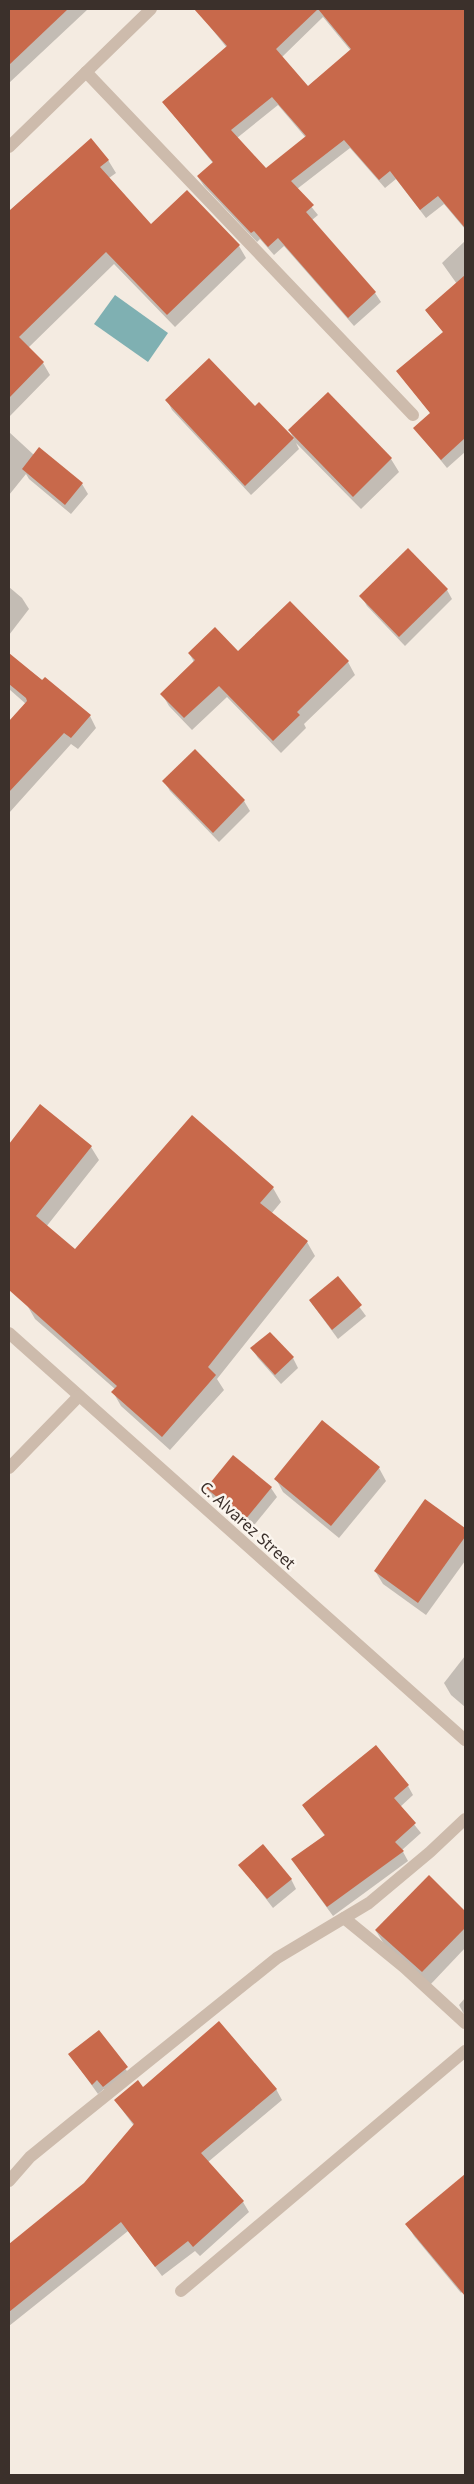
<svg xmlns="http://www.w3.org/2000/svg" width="474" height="2484" viewBox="0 0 474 2484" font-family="'Noto Sans',sans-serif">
<rect width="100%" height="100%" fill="#f4ebe1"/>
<path fill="#7fb0b2" d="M 115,295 L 168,333 L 148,362 L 94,324 Z"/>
<g fill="#0003" fill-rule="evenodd">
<path d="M 9,9 L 88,9 L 9,83 Z"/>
<path d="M 214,9 L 465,9 L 465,229 L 444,204 L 426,218 L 396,179 L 385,188 L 350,148 L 297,189 L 318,215 L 312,220 L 375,293 L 381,302 L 354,326 L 284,246 L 274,255 L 260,239 L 257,242 L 204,186 L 198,177 L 213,163 L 163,102 L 227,48 L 204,19 ZM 323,17 L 351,51 L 307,87 L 281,58 ZM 278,105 L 306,138 L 266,170 L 237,138 Z"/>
<path d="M 91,140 L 108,160 L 116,173 L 109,178 L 151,226 L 239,246 L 246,258 L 175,327 L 114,264 L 28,348 L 43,363 L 50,375 L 9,417 L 9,211 Z"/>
<path d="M 465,241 L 465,452 L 447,468 L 415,429 L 431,414 L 397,371 L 444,333 L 426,311 L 457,284 L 442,263 Z"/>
<path d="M 328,394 L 391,459 L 399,472 L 361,509 L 296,443 L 299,449 L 251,495 L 172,410 L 167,400 L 255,408 L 259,404 L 294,440 L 290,431 Z"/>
<path d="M 9,432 L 34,455 L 82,484 L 88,494 L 71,514 L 29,479 L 26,474 L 9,495 Z"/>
<path d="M 9,587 L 22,598 L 29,609 L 9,635 Z"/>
<path d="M 447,590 L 452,599 L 405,646 L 367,606 L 361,596 Z"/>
<path d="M 290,602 L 348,662 L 355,675 L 304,724 L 306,728 L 281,753 L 227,697 L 192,730 L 169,706 L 162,694 L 194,662 L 189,653 L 238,652 Z"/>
<path d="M 9,655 L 90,716 L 96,728 L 78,749 L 71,744 L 9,813 L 9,723 L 26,704 L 9,689 Z"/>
<path d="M 195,751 L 244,801 L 250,811 L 219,842 L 170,791 L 164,781 Z"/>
<path d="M 40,1106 L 91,1147 L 99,1160 L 46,1227 L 75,1250 L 193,1117 L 273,1188 L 281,1202 L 271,1214 L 307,1242 L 315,1256 L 217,1379 L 224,1390 L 170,1450 L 121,1406 L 113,1392 L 115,1389 L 35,1319 L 27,1305 L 34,1297 L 9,1277 L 9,1146 Z"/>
<path d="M 338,1278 L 366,1316 L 338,1339 L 310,1301 Z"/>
<path d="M 252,1349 L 293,1358 L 298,1368 L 281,1384 L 258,1358 Z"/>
<path d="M 379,1468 L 386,1481 L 339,1538 L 283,1492 L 276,1479 Z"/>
<path d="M 207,1488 L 271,1488 L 277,1497 L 251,1529 L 213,1498 Z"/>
<path d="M 426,1501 L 465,1530 L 465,1561 L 426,1615 L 383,1584 L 375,1571 Z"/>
<path d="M 465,1656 L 465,1707 L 451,1695 L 444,1683 Z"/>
<path d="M 408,1786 L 413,1795 L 400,1807 L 421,1833 L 402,1850 L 408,1861 L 333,1916 L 298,1868 L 325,1836 L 303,1806 Z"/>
<path d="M 240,1865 L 291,1879 L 296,1889 L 273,1908 Z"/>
<path d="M 429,1877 L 465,1912 L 465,1948 L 430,1985 L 384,1944 L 376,1931 Z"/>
<path d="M 465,1998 L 465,2016 L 459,2005 Z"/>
<path d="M 99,2032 L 132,2078 L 110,2096 L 104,2089 L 98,2094 L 70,2055 Z"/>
<path d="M 143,2088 L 276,2089 L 282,2100 L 208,2162 L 243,2202 L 249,2212 L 200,2256 L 195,2251 L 162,2276 L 128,2231 L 9,2326 L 9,2245 L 85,2184 L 134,2126 L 115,2100 Z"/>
<path d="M 465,2176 L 465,2289 L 461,2293 L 414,2236 L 407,2224 Z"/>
</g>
<g fill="#c8694b" fill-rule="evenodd">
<path d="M 9,9 L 68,9 L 9,65 Z"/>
<path d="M 194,9 L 465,9 L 465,228 L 438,196 L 420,210 L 390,171 L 379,180 L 344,140 L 291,181 L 314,205 L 306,212 L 376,292 L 348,318 L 278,238 L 268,247 L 254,231 L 251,233 L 197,176 L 213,162 L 162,102 L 227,46 ZM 318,9 L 351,49 L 308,86 L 276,49 ZM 272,97 L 306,136 L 266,168 L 231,130 Z"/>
<path d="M 91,138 L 109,160 L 100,167 L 151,224 L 187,190 L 240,245 L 167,315 L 106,252 L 19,337 L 44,362 L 9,398 L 9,211 Z"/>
<path d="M 465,275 L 465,438 L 441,460 L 413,428 L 430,413 L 396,371 L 443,332 L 425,310 Z"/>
<path d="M 209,358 L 255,406 L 259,402 L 294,438 L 245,486 L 165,400 Z"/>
<path d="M 328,392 L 392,458 L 353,497 L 288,430 Z"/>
<path d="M 39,447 L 83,483 L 65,505 L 22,469 Z"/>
<path d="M 408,548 L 448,589 L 399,637 L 359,596 Z"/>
<path d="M 290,601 L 349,661 L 297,712 L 300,715 L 273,741 L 219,686 L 184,718 L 160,694 L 195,660 L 188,653 L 215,627 L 238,651 Z"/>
<path d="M 9,653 L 42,680 L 45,677 L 91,715 L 71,738 L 64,733 L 9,792 L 9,721 L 27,701 L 26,698 L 9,684 Z"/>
<path d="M 195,749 L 245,800 L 213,833 L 162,781 Z"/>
<path d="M 40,1104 L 92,1146 L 36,1216 L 75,1249 L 192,1115 L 274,1187 L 260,1203 L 308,1241 L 208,1367 L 216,1375 L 162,1437 L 111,1392 L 117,1386 L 9,1290 L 9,1144 Z"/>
<path d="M 338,1276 L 362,1305 L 332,1330 L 309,1300 Z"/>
<path d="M 270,1332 L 294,1357 L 275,1375 L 250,1348 Z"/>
<path d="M 322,1420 L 380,1467 L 331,1526 L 274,1479 Z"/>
<path d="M 233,1455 L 272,1487 L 245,1520 L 206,1488 Z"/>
<path d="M 425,1499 L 465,1528 L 465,1537 L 418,1603 L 374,1571 Z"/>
<path d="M 376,1745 L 409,1785 L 394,1798 L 416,1823 L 395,1842 L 404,1851 L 327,1907 L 291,1859 L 325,1835 L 302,1805 Z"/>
<path d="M 263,1844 L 292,1879 L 267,1899 L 238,1865 Z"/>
<path d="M 429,1875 L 465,1911 L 465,1928 L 422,1972 L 375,1930 Z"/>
<path d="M 219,2021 L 277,2089 L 201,2153 L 244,2201 L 193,2247 L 188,2241 L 155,2267 L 121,2222 L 9,2312 L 9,2244 L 84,2183 L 134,2124 L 114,2100 L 138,2080 L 143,2087 Z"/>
<path d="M 99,2030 L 128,2067 L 103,2087 L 97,2080 L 92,2085 L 68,2054 Z"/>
<path d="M 465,2174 L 465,2296 L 405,2224 Z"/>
</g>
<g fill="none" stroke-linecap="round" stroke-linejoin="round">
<g stroke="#cdbbac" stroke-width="12">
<path d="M 86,72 L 413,415"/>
<path d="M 9,147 L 151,9"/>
<path d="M 9,1333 L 465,1740"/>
<path d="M 9,1468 L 79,1396"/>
<path d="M 344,1918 L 404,1967 L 465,2023"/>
<path d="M 9,2181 L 30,2157 L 73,2122 L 277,1958 L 369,1903 L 430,1852 L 465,1819"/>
<path d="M 181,2291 L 465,2051"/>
</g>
</g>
<g text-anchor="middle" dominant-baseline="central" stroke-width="5" stroke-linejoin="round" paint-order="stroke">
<g font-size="16" fill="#3b302b" stroke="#fbf5ee">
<text transform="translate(248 1525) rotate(42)">C. Alvarez Street</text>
</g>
</g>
<rect width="474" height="2484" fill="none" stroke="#3b302b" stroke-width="20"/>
</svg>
